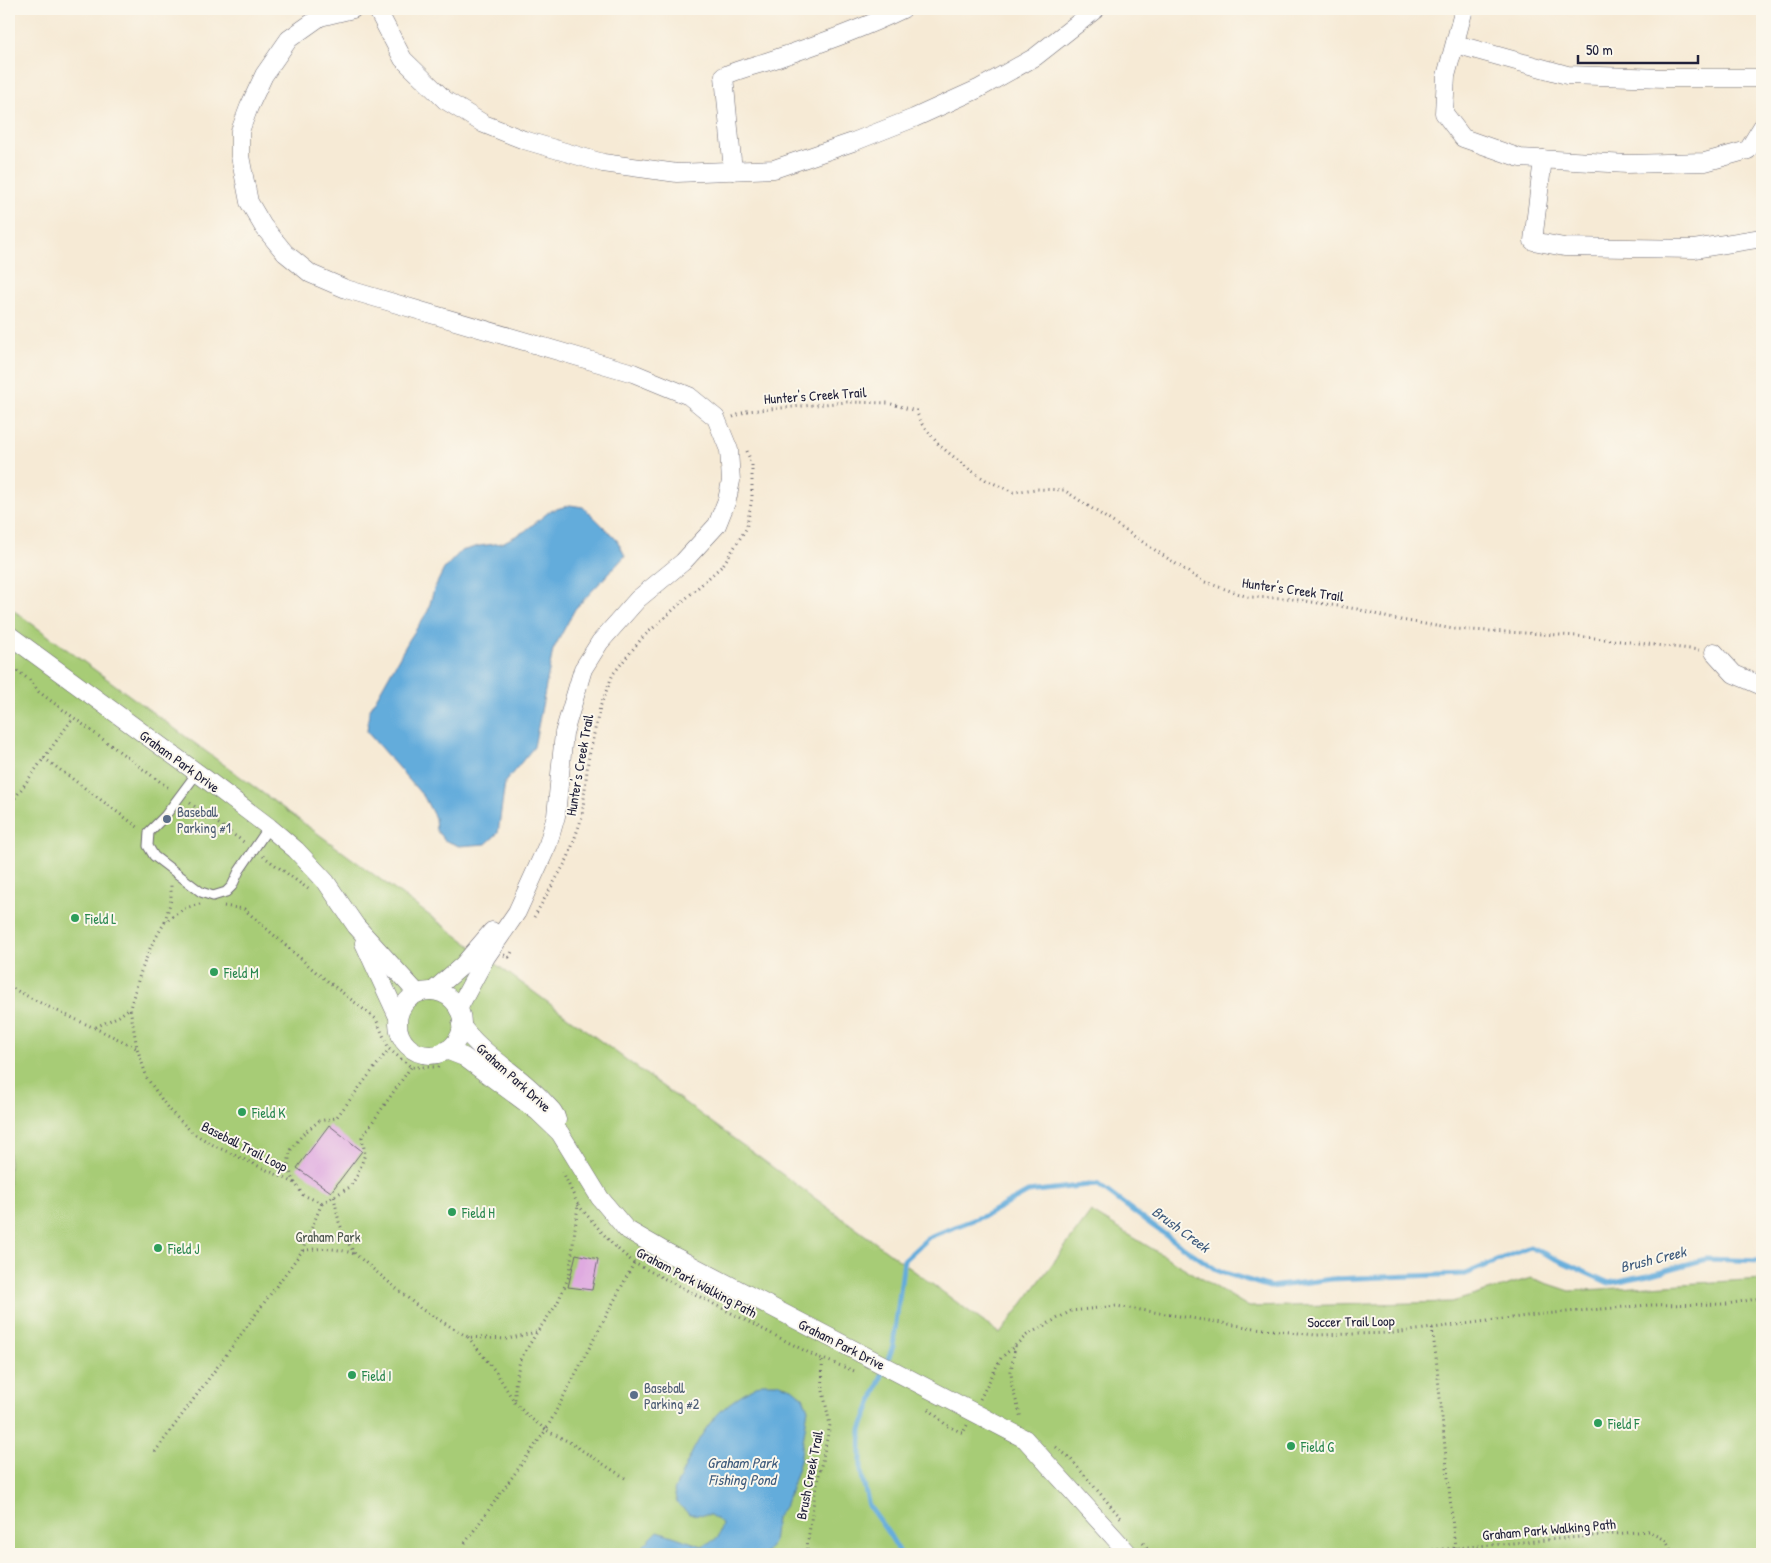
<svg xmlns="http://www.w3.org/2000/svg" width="1771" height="1563" viewBox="0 0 1771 1563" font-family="'Patrick Hand',sans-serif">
<rect width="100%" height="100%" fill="#fbf7ec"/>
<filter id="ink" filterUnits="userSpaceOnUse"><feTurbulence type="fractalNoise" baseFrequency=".02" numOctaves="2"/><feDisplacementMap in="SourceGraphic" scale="10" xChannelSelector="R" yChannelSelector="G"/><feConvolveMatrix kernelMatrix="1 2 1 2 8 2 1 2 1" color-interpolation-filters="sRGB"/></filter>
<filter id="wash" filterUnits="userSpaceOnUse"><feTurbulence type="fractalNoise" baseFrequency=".0096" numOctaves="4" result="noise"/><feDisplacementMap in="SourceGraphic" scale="20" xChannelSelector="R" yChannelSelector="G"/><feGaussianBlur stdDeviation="1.12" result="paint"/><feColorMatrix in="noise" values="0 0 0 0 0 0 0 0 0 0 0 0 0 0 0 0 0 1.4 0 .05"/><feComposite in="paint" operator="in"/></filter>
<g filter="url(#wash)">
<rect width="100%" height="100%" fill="#f6ead5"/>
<path fill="#a7cc76" stroke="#647758" d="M 9,607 L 1000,1334 L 1091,1212 L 1249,1307 L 1452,1302 L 1531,1278 L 1570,1291 L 1762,1279 L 1762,1554 L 9,1554 Z"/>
<g fill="#63acdb" stroke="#42678b">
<path d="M 570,505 L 583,507 L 593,516 L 617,540 L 625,556 L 575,609 L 553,650 L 534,747 L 505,782 L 498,833 L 486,844 L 459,846 L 444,840 L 436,830 L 435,818 L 424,797 L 367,732 L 369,711 L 409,640 L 428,611 L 434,589 L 444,569 L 461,551 L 479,546 L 502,543 L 525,531 L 550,511 Z"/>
<path d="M 762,1383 L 777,1383 L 792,1388 L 803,1397 L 808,1409 L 800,1461 L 786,1504 L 776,1518 L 773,1543 L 764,1554 L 642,1554 L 644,1545 L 658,1531 L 702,1546 L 718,1538 L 722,1523 L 710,1515 L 689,1514 L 677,1503 L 674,1491 C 698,1439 708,1410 762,1383 Z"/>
</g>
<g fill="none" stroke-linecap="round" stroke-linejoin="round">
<path stroke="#63acdb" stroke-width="5" d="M 901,1554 L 889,1534 L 869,1506 L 861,1472 L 861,1430 L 893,1346 L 904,1260 L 929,1237 L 986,1215 L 1028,1192 L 1097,1184 L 1153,1226 L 1218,1271 L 1270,1287 L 1332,1279 L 1465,1274 L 1530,1247 L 1609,1283 L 1648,1275 L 1706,1259 L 1762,1261"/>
</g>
<g id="blocks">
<g fill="#dfaae0">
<path d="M 329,1125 L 362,1151 L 331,1192 L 297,1168 Z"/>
<path d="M 576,1254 L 598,1259 L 592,1290 L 568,1287 Z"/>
</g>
</g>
</g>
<g filter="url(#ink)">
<use href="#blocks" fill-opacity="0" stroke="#6c6871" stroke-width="1"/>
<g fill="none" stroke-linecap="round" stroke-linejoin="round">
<defs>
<path id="lane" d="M 197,773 L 165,816 L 149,832 L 148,846 L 154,856 L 201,892 L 213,896 L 226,892 L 232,886 L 239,871 L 269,827"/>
<g id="street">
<path d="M 353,9 L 320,17 L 289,39 L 264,75 L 249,107 L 240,131 L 240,156 L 249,202 L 263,226 L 285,253 L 311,274 L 346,289 L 633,373 L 689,396 L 716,418 L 729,450 L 731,481 L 727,500 L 717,525 L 683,562 L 638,599 L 600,642 L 583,669 L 564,733 L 556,816 L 548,844 L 517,912 L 486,957 L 458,1009"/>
<path d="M 377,9 L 403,59 L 445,100 L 484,124 L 524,140 L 603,163 L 677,173 L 774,169 L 853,142 L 914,118 L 978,89 L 1035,57 L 1096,9"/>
<path d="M 1464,9 L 1446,76 L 1444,113 L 1463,138 L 1520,158 L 1627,164 L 1705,162 L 1748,150 L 1762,127"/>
<path d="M 1455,44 L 1567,75 L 1665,78 L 1762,78"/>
<path d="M 1543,159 L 1533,241 L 1564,247 L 1694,249 L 1762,238"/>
<path d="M 733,171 L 724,76 C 741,68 758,65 775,59 C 818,44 862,29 903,9"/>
<path d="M 9,635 L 207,780 L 269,827 L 296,850 L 326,882 L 356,926 L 417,993"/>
<path d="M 1714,652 L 1734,674 L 1762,686"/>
<path d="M 364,943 L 398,1017"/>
<path d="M 433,991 L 463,965 L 492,931"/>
<circle cx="430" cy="1023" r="32"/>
<path d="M 461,1025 C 484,1057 521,1075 546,1104 C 551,1109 556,1114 557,1120"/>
<path d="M 446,1050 L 464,1057 L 537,1111 L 560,1133 L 600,1198 L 626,1229 L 664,1251 L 1025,1439 L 1129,1554"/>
</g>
</defs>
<use href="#lane" stroke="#6c6871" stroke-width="11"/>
<use href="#street" stroke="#6c6871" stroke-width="19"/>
<g stroke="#6c6871" stroke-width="3" stroke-dasharray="1 4" stroke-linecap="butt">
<path d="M 733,417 L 747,411 L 847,402 L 888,403 L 916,411 L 922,424 L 939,445 L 970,470 L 986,480 L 1013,492 L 1036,489 L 1064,490 L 1202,581 L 1248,597 L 1286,598 L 1357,609 L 1389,618 L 1454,629 L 1577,636 L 1699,650"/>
<path d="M 9,665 L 31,681 L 39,692 L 170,789"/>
<path d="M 44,758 L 139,828"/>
<path d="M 190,803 L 245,843"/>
<path d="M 9,806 L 73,718"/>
<path d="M 263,856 L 308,889"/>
<path d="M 200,904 L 185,908 L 165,922 L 151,946 L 140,974 L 130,1008 L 137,1048 L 147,1078 L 169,1110 L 193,1133 L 215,1146 L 295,1183 L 303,1195 L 322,1203"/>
<path d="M 224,906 L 244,909 L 316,972 L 376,1019 L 389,1049 L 411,1067 L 441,1067"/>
<path d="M 534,917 L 568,858 L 582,817 L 588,761 L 600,707 L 613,674 L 642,638 L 723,565 L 746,529 L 752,499 L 752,465 L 747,451"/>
<path d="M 165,921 L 171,900 L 171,884"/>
<path d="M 504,955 L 509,957 L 513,950"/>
<path d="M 9,986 C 50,1010 94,1026 136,1048"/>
<path d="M 96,1027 L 119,1016 L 130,1008"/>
<path d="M 295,1183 L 288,1167 L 290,1151 L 303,1134 L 319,1121 L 336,1118 L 389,1049"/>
<path d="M 334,1197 L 339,1222 L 347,1241 L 355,1254 L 421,1309 L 468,1337 L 508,1339 L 536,1332"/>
<path d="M 322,1203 L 350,1187 L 358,1174 L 365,1154 L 362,1137 L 411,1067"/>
<path d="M 578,1205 L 613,1245 L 634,1263 L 815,1356 L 857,1372"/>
<path d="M 302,1251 L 322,1203"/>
<path d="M 1432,1328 L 1436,1357 L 1455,1548"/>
<path d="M 468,1337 L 496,1372 L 515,1403 L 515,1385 L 520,1360 L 537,1332 L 557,1304 L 569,1276 L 578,1205 L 563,1172"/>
<path d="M 1015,1346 L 1011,1371 L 1012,1386 L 1021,1418"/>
<path d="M 980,1399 L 1001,1358 L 1027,1335 L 1071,1311 L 1116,1306 L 1247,1327 L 1315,1335 L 1393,1333 L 1543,1314 L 1649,1305 L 1727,1304 L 1762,1298"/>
<path d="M 929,1409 L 946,1425 L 963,1433 L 967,1425"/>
<path d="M 1056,1447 L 1069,1457 L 1121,1518"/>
<path d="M 155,1452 L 302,1251 C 321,1247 336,1248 355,1254"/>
<path d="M 1761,1466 L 1762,1467"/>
<path d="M 625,1478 L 569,1442 L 546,1430 L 634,1263"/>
<path d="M 465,1543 L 546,1430 L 528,1416 L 515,1403"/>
<path d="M 1143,1543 L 1153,1554"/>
<path d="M 806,1554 L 815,1493 L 830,1425 L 823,1391 L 822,1359"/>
<path d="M 1388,1554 L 1648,1531 L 1666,1541 L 1673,1554"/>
</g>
<use href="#lane" stroke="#fff" stroke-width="9"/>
<use href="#street" stroke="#fff" stroke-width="18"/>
</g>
</g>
<g fill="#5c6f8a" stroke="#fbf7ec" stroke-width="2">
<circle cx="167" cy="819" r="5"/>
<circle cx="634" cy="1395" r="5"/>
</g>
<g fill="#2e9e5b" stroke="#fbf7ec" stroke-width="2">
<circle cx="75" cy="918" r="5"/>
<circle cx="214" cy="972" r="5"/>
<circle cx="242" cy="1112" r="5"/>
<circle cx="452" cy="1212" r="5"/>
<circle cx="158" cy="1248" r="5"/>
<circle cx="352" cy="1375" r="5"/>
<circle cx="1598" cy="1423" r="5"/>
<circle cx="1291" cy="1446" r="5"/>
</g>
<g text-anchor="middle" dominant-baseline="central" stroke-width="4" stroke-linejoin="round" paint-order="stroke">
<g font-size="14" fill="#22223b" stroke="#fbf7ec">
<text transform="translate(815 395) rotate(-4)">Hunter's Creek Trail</text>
<text transform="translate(1293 589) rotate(8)">Hunter's Creek Trail</text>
<text transform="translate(180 761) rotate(36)">Graham Park Drive</text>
<text transform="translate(579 765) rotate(-80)">Hunter's Creek Trail</text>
<text transform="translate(514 1077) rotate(42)">Graham Park Drive</text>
<text transform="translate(245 1146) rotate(27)">Baseball Trail Loop</text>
<text transform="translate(697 1282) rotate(28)">Graham Park Walking Path</text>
<text transform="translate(1351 1321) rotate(-1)">Soccer Trail Loop</text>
<text transform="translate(842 1344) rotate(27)">Graham Park Drive</text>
<text transform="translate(809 1475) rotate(-79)">Brush Creek Trail</text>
<text transform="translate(1549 1529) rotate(-5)">Graham Park Walking Path</text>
</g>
<g font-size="14" fill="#4e5e75" stroke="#fbf7ec" text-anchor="start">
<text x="177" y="811">Baseball<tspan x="177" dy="16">Parking #1</tspan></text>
<text x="644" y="1387">Baseball<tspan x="644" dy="16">Parking #2</tspan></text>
</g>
<g font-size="14" fill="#27864d" stroke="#fbf7ec" text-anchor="start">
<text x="85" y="918">Field L</text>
<text x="224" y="972">Field M</text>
<text x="252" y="1112">Field K</text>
<text x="462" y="1212">Field H</text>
<text x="168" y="1248">Field J</text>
<text x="362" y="1375">Field I</text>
<text x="1608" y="1423">Field F</text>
<text x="1301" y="1446">Field G</text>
</g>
<g font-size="14" fill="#4a554d" stroke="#fbf7ec">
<text x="328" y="1236">Graham Park</text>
</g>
<g font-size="15" font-style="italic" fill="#3c597b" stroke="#fbf7ec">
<text transform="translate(1181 1229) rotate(36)">Brush Creek</text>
<text transform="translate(1653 1259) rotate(-14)">Brush Creek</text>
<text x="742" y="1462">Graham Park<tspan x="742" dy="17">Fishing Pond</tspan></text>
</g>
</g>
<rect width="1771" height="1563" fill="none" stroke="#fbf7ec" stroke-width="30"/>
<path d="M1578 55v8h120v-8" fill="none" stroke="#22223b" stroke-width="2.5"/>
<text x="1586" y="55" font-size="15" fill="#22223b" stroke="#fbf7ec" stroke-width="4" paint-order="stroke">50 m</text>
</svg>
